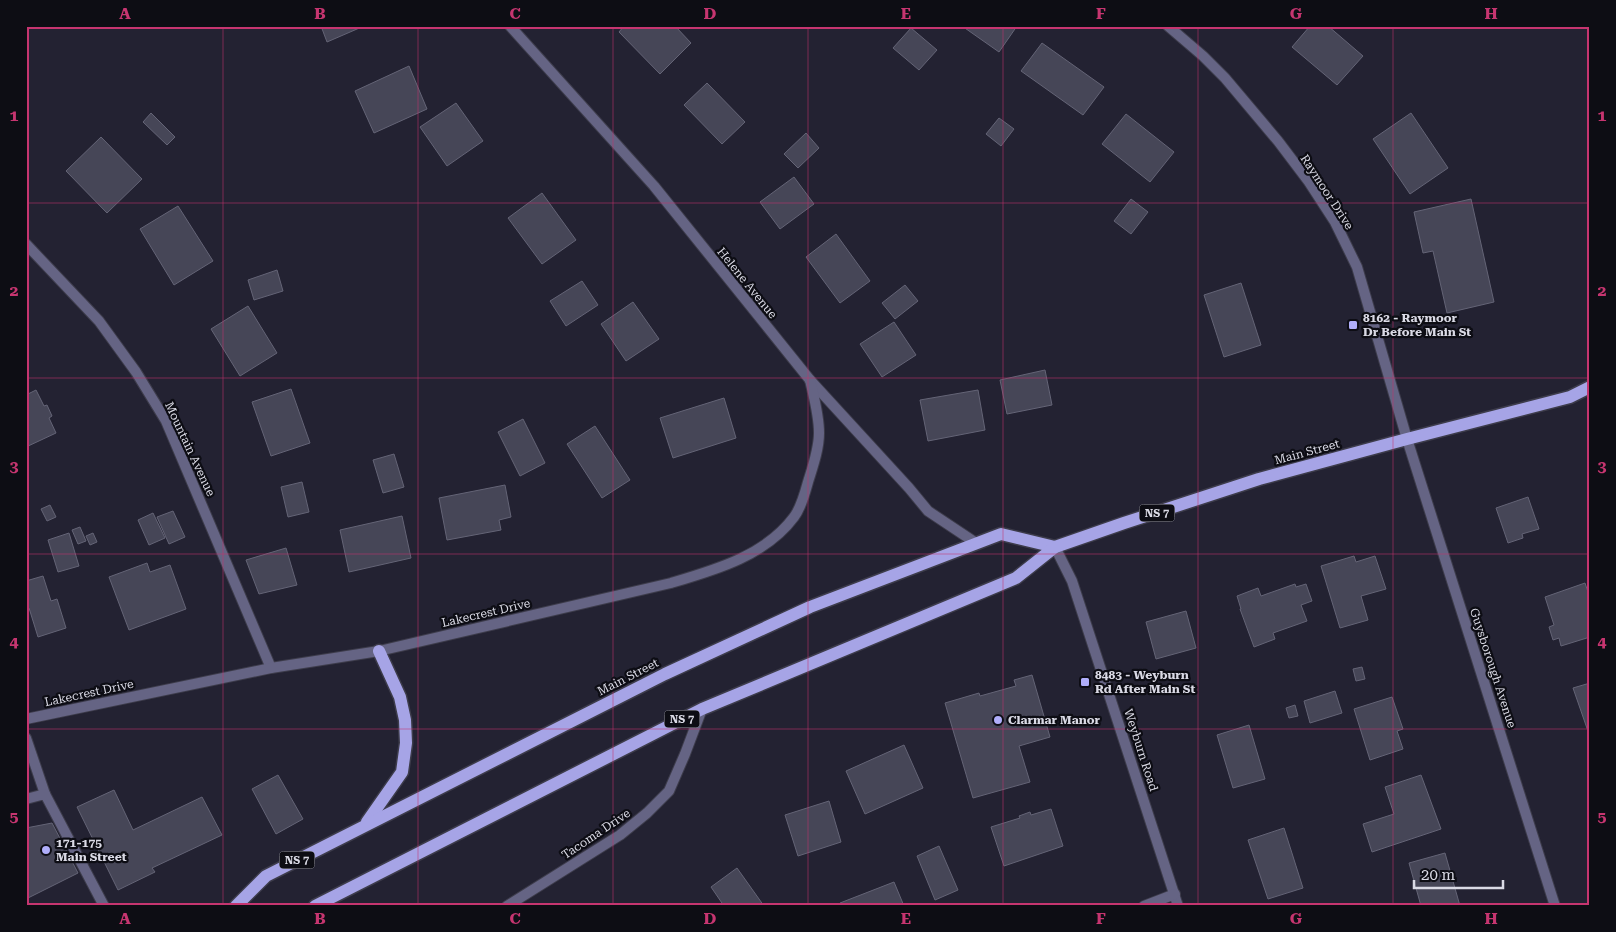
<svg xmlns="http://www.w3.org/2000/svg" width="1616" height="932" viewBox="0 0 1616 932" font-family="'Roboto Serif',serif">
<rect width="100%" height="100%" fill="#232232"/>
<g fill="#464657" stroke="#646476">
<path d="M 321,26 L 364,26 L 327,42 Z"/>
<path d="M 624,26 L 675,26 L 691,43 L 660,74 L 619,32 Z"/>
<path d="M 962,26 L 1017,26 L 999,52 Z"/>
<path d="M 1310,26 L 1328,26 L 1363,56 L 1337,85 L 1292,47 Z"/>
<path d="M 911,28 L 937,50 L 919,70 L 893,48 Z"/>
<path d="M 1042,43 L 1104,87 L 1083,115 L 1021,71 Z"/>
<path d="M 409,66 L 427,109 L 374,133 L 355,91 Z"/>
<path d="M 707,83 L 745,122 L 722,144 L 684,105 Z"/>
<path d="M 456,103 L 483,141 L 447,166 L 420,127 Z"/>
<path d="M 151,113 L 175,137 L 167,145 L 143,122 Z"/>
<path d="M 1411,113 L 1448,168 L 1410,194 L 1373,139 Z"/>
<path d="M 1126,114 L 1174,152 L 1150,182 L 1102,144 Z"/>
<path d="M 999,118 L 1014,129 L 1001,146 L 986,134 Z"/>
<path d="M 806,133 L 819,148 L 798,168 L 784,154 Z"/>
<path d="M 101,137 L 142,179 L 107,213 L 66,171 Z"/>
<path d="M 794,177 L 814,204 L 780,229 L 760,202 Z"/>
<path d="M 542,193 L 576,240 L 542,264 L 508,218 Z"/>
<path d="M 1131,199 L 1148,212 L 1131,234 L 1114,221 Z"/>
<path d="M 1471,199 L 1494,302 L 1447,313 L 1433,251 L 1423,253 L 1414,212 Z"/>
<path d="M 178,206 L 213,261 L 174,285 L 140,229 Z"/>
<path d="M 836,234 L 870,281 L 840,303 L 806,257 Z"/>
<path d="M 277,270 L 283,291 L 254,300 L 248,280 Z"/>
<path d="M 582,281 L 598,305 L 566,326 L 550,301 Z"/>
<path d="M 1241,283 L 1261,345 L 1224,357 L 1204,295 Z"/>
<path d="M 905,285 L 918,301 L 895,319 L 882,303 Z"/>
<path d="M 633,302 L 659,339 L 626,361 L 601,324 Z"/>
<path d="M 248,306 L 277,353 L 240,376 L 211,329 Z"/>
<path d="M 894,322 L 916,355 L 882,377 L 860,344 Z"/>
<path d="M 1045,370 L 1052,405 L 1007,414 L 1000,380 Z"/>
<path d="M 291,389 L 310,443 L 271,456 L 252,402 Z"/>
<path d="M 36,390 L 44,406 L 47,405 L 52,416 L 49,418 L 56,433 L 26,447 L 26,395 Z"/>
<path d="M 978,390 L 985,430 L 928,441 L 920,400 Z"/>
<path d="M 724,398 L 736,438 L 673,458 L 660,418 Z"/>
<path d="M 523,419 L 545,463 L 520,476 L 498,432 Z"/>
<path d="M 595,426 L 630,480 L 602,498 L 567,444 Z"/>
<path d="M 394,454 L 404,487 L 383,493 L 373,460 Z"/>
<path d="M 302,482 L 309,512 L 288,517 L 281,487 Z"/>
<path d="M 505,485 L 511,517 L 499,520 L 501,530 L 447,540 L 439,498 Z"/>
<path d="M 1528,497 L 1539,529 L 1522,534 L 1523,538 L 1508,543 L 1496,508 Z"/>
<path d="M 50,505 L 56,517 L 47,521 L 41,509 Z"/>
<path d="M 173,511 L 185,537 L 169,544 L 157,517 Z"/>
<path d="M 153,513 L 165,538 L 149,545 L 138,520 Z"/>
<path d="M 402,516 L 411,558 L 349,572 L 340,530 Z"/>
<path d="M 80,527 L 86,541 L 78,544 L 72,530 Z"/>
<path d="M 69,533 L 79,566 L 58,572 L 48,540 Z"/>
<path d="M 93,533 L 97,542 L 90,545 L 86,536 Z"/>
<path d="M 286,548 L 297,585 L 259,594 L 246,560 Z"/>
<path d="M 1354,556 L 1356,562 L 1375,556 L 1386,589 L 1361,596 L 1368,620 L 1340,628 L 1321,566 Z"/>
<path d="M 147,563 L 150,572 L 170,565 L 186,609 L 129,630 L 109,577 Z"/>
<path d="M 43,576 L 51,601 L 57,599 L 66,628 L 38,637 L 29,608 L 26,609 L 26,581 Z"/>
<path d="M 1585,583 L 1590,598 L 1590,637 L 1561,646 L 1559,638 L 1553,640 L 1549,627 L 1554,625 L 1545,597 Z"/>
<path d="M 1295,584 L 1296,587 L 1306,584 L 1312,601 L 1301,605 L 1307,621 L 1273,633 L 1275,639 L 1254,647 L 1240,609 L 1241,609 L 1237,596 L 1258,588 L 1261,596 Z"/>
<path d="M 1186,611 L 1196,648 L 1156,659 L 1146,622 Z"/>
<path d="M 1362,667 L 1365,679 L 1356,681 L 1353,669 Z"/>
<path d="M 1032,675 L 1050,737 L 1019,746 L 1030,782 L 973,798 L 945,703 L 979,693 L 980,696 L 1016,686 L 1014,680 Z"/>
<path d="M 1590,683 L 1590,737 L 1573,688 Z"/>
<path d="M 1335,691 L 1342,713 L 1310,723 L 1304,701 Z"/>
<path d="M 1392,697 L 1403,729 L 1397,731 L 1403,749 L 1370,760 L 1354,709 Z"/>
<path d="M 1295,705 L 1298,716 L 1289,718 L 1286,708 Z"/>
<path d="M 1249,725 L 1265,779 L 1233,788 L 1217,735 Z"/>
<path d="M 904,745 L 923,788 L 865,814 L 846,771 Z"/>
<path d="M 278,775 L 303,819 L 276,834 L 252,789 Z"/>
<path d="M 1421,775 L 1441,829 L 1372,852 L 1363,824 L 1394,814 L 1385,787 Z"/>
<path d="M 114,790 L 133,830 L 202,797 L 222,835 L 152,868 L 155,872 L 118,890 L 77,807 Z"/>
<path d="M 829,801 L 841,842 L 798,856 L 785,815 Z"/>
<path d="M 1051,809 L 1063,846 L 1004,866 L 991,827 L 1020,818 L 1019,816 L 1030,812 L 1031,815 Z"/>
<path d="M 52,823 L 78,873 L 26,899 L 26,828 Z"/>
<path d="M 1284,828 L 1303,888 L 1268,899 L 1248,840 Z"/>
<path d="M 939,846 L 958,890 L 935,900 L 917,856 Z"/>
<path d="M 1445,853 L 1460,906 L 1421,906 L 1409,863 Z"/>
<path d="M 737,868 L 764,906 L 724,906 L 711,887 Z"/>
<path d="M 894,882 L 904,906 L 841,906 L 840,903 Z"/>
</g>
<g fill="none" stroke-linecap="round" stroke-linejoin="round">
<defs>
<g id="lane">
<path d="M 26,738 L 45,794"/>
<path d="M 26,799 L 45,794 L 104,906"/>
</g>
<g id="street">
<path d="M 510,26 L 654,186 L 810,380 L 909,488 L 928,511 L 976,543"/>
<path d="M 1168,26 L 1203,56 L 1225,78 L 1278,141 L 1309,182 L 1335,222 L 1357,267 L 1407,439 L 1555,906"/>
<path d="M 26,244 L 99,321 L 136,372 L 166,421 L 271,668"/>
<path d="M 1055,547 L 1072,581 L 1178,906"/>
<path d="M 26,719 L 271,668 L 379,651 L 671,583 C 715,570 765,556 794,517 C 801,508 805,493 808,482 C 813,466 819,449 819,433 C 819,415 814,398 810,380"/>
<path d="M 507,906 L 620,835 L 647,813 L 669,791 L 685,754 L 702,709"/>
<path d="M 1144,906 L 1175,894"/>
</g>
<g id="primary">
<path d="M 367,822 L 402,772 L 406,743 L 405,720 L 400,697 L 379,651"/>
<path d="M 236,906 L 266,876 L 665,674 L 810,607 L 1001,534 L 1055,547"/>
<path d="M 315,906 L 702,709 L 1016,578 L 1055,547 L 1124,523 L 1259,479 L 1407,439 L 1570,397 L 1590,387"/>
</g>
</defs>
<use href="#lane" stroke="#3d3c4b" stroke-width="12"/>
<use href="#street" stroke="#3d3c4b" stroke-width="12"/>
<use href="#primary" stroke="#3d3c4b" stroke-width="15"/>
<use href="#lane" stroke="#656484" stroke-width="10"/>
<use href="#street" stroke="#656484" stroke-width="10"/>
<use href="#primary" stroke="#a6a4e6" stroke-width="12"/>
</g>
<path fill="none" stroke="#c63570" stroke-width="1" stroke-opacity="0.55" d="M 223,26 L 223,906M 418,26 L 418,906M 613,26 L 613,906M 808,26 L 808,906M 1003,26 L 1003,906M 1198,26 L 1198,906M 1393,26 L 1393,906M 26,203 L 1590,203M 26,378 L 1590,378M 26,554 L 1590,554M 26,729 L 1590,729"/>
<g fill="#b0aefa" stroke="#0d0d14" stroke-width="2">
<rect x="1348" y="320" width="10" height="10" rx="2.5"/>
<rect x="1080" y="677" width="10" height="10" rx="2.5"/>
<circle cx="998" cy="720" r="5"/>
<circle cx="46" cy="850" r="5"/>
</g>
<g text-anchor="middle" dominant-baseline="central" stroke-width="4.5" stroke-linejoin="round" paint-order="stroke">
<g fill="#0d0d14" stroke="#9c9ca6" stroke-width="1">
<rect x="1139.5" y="504.5" width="35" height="17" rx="4"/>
<rect x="664.5" y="710.5" width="35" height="17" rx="4"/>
<rect x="279.5" y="851.5" width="35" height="17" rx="4"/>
</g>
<g font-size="11" font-weight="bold" fill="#dadae5">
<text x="1157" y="513">NS 7</text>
<text x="682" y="719">NS 7</text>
<text x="297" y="860">NS 7</text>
</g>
<g font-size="12" fill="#dadae5" stroke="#0d0d14">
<text transform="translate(1327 192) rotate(57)">Raymoor Drive</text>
<text transform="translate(747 283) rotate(51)">Helene Avenue</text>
<text transform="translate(190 449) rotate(65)">Mountain Avenue</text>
<text transform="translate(1307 452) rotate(-15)">Main Street</text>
<text transform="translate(486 613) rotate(-13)">Lakecrest Drive</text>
<text transform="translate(1493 668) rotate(72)">Guysborough Avenue</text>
<text transform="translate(628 677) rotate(-27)">Main Street</text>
<text transform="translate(89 693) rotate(-12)">Lakecrest Drive</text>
<text transform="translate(1141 750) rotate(72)">Weyburn Road</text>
<text transform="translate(596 834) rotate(-34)">Tacoma Drive</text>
</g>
<g font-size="12" font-weight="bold" fill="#dadae5" stroke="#0d0d14" text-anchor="start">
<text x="1363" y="318">8162 - Raymoor<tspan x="1363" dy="14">Dr Before Main St</tspan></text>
<text x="1095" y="675">8483 - Weyburn<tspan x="1095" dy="14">Rd After Main St</tspan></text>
<text x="1008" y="720">Clarmar Manor</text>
<text x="56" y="843">171-175<tspan x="56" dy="14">Main Street</tspan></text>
</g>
</g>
<rect width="1616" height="932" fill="none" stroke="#0d0d14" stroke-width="55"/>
<path d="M1414 880v8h89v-8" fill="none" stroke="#dadae5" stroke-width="2.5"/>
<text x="1421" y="880" font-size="15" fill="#dadae5" stroke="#0d0d14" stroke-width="4" paint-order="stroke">20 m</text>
<rect x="28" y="28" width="1560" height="876" fill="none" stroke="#c63570" stroke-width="2"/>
<g font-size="16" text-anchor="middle" font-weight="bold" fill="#c63570">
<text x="125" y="19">A</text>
<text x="320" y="19">B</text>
<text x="515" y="19">C</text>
<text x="710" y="19">D</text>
<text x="906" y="19">E</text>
<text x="1101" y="19">F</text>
<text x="1296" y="19">G</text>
<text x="1491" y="19">H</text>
<text x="14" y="121">1</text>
<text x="1602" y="121">1</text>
<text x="14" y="296">2</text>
<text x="1602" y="296">2</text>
<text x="14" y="472">3</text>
<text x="1602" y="472">3</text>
<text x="14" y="647">4</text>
<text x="1602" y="647">4</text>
<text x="14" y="822">5</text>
<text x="1602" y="822">5</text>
<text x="125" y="924">A</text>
<text x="320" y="924">B</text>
<text x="515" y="924">C</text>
<text x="710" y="924">D</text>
<text x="906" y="924">E</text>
<text x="1101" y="924">F</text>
<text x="1296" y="924">G</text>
<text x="1491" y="924">H</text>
</g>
</svg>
